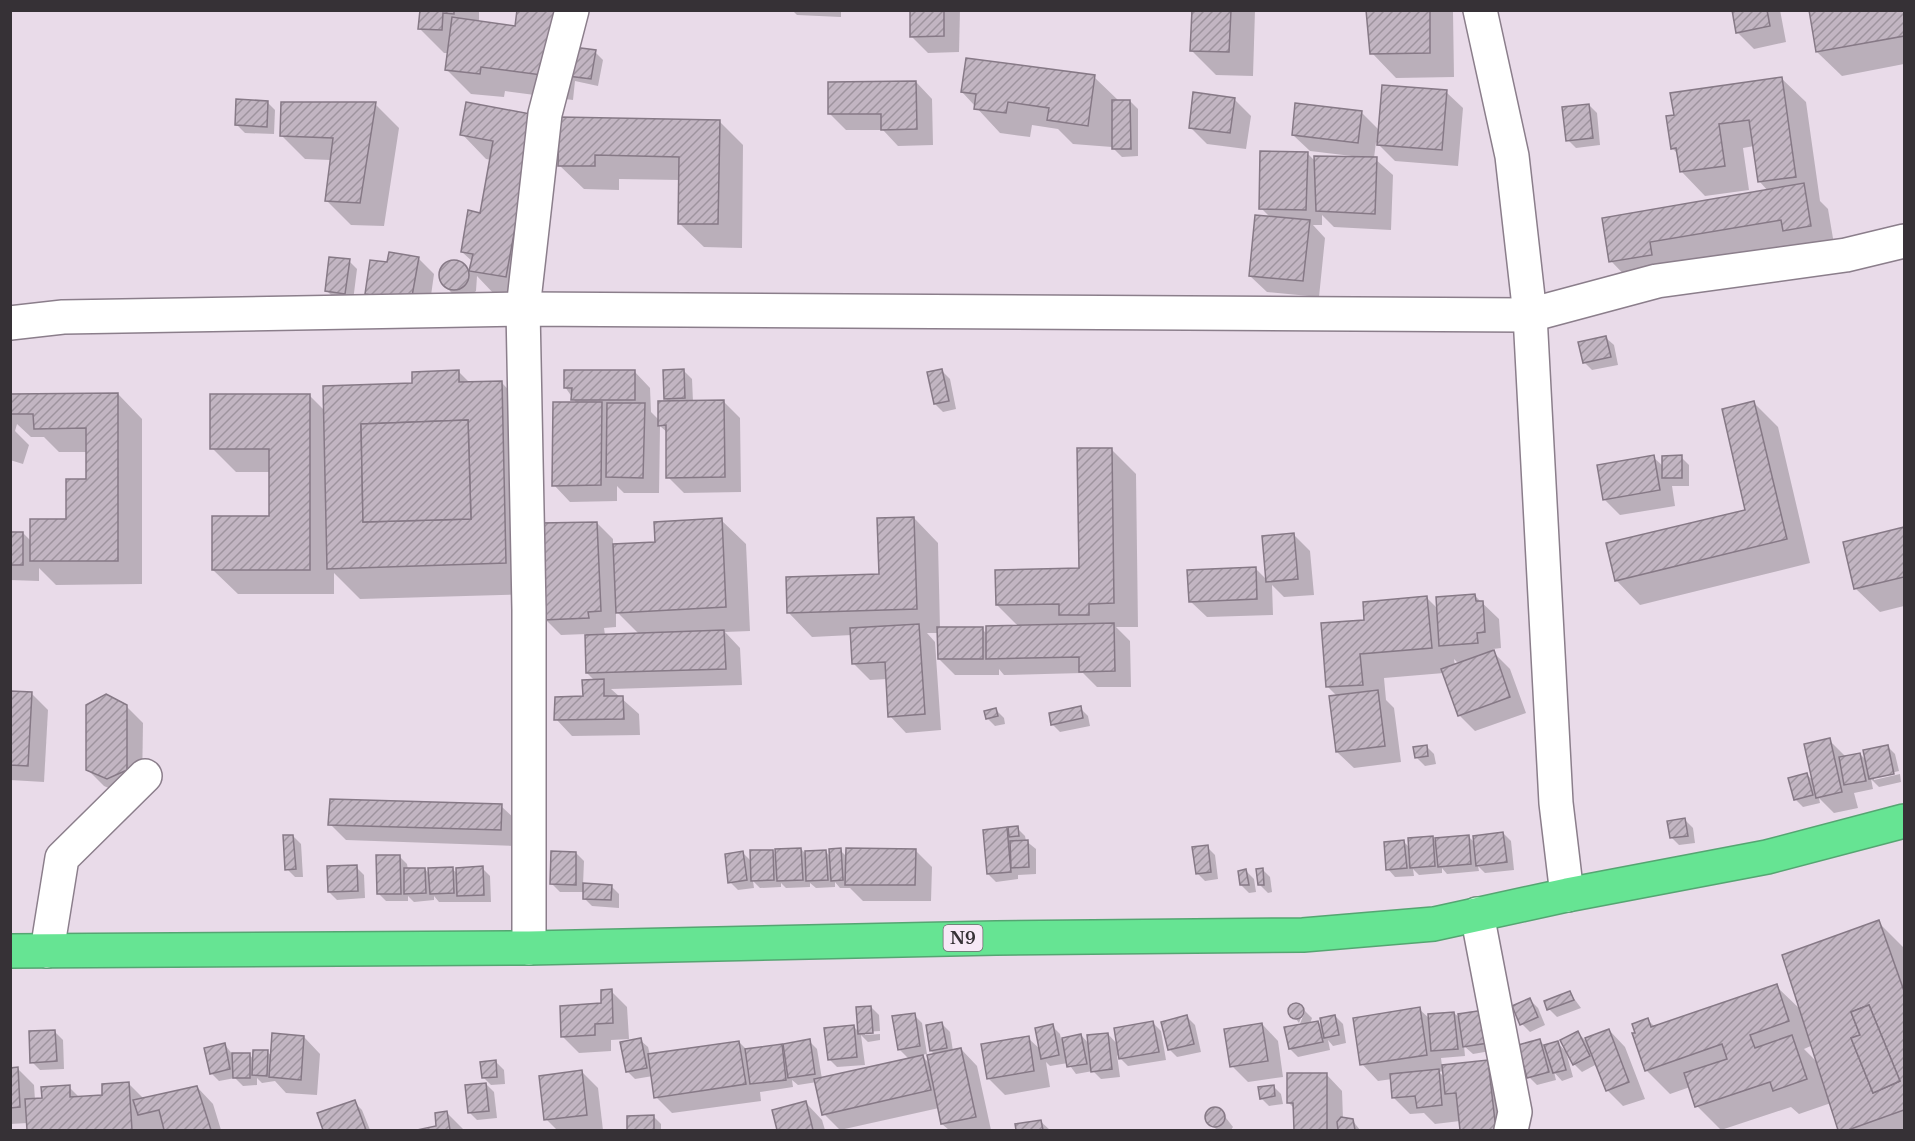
<svg xmlns="http://www.w3.org/2000/svg" width="1915" height="1141" viewBox="0 0 1915 1141" font-family="'Libre Baskerville',serif">
<defs>
<pattern id="building-hatch" width="6" height="6" patternUnits="userSpaceOnUse" patternTransform="scale(1.5)"><rect width="6" height="6" fill="#c2b5c2"/><path d="M-1 1l2-2M0 6l6-6M5 7l2-2" fill="none" stroke="#9e949e"/></pattern>
</defs>
<rect width="100%" height="100%" fill="#e9dbe9"/>
<g fill="#0003" fill-rule="evenodd">
<path d="M 421,10 L 479,10 L 479,22 L 517,27 L 584,10 L 579,49 L 595,52 L 603,60 L 598,86 L 575,81 L 573,100 L 505,91 L 504,97 L 471,94 L 447,70 L 449,53 L 444,53 L 420,29 Z"/>
<path d="M 792,10 L 841,10 L 841,17 L 797,15 Z"/>
<path d="M 911,10 L 960,10 L 959,52 L 928,53 L 911,36 Z"/>
<path d="M 1193,10 L 1255,10 L 1253,76 L 1216,75 L 1192,51 Z"/>
<path d="M 1368,10 L 1457,10 L 1453,12 L 1454,77 L 1396,78 L 1372,53 Z"/>
<path d="M 1733,10 L 1780,10 L 1786,42 L 1754,49 L 1737,32 Z"/>
<path d="M 1810,10 L 1904,10 L 1904,64 L 1842,76 L 1817,52 Z"/>
<path d="M 1094,77 L 1119,101 L 1130,101 L 1138,109 L 1138,156 L 1122,157 L 1112,147 L 1073,144 L 1058,129 L 1032,125 L 1030,137 L 1000,133 L 962,92 Z"/>
<path d="M 1781,78 L 1806,102 L 1820,201 L 1828,209 L 1835,250 L 1635,286 L 1611,261 L 1604,219 L 1768,191 L 1760,182 L 1754,146 L 1743,148 L 1749,190 L 1705,196 L 1681,171 L 1679,155 L 1672,148 Z"/>
<path d="M 916,82 L 932,99 L 933,145 L 898,146 L 883,130 L 846,130 L 830,114 Z"/>
<path d="M 1446,92 L 1463,108 L 1458,166 L 1395,161 L 1376,142 L 1374,158 L 1393,175 L 1391,230 L 1334,227 L 1322,215 L 1322,225 L 1313,225 L 1325,238 L 1319,297 L 1267,292 L 1250,276 L 1271,218 L 1261,208 L 1307,153 L 1316,162 L 1352,158 L 1352,156 L 1310,151 L 1293,135 L 1361,112 L 1380,131 Z"/>
<path d="M 1234,99 L 1251,116 L 1246,149 L 1207,144 L 1190,127 Z"/>
<path d="M 267,102 L 275,110 L 274,134 L 245,133 L 237,125 Z"/>
<path d="M 375,104 L 399,128 L 384,226 L 351,225 L 326,200 L 331,160 L 305,159 L 281,135 Z"/>
<path d="M 1589,105 L 1597,113 L 1600,145 L 1576,148 L 1568,140 Z"/>
<path d="M 535,117 L 719,121 L 743,145 L 742,248 L 704,247 L 679,223 L 680,180 L 619,179 L 619,190 L 584,189 L 559,165 L 558,147 L 530,301 L 495,295 L 477,276 L 476,291 L 467,298 L 455,297 L 440,279 L 442,268 L 450,261 L 462,263 L 471,272 L 473,262 L 462,252 L 481,215 L 491,160 L 486,159 L 462,134 Z"/>
<path d="M 418,258 L 434,274 L 428,317 L 383,310 L 366,294 L 388,264 Z"/>
<path d="M 349,261 L 357,269 L 353,301 L 335,299 L 327,291 Z"/>
<path d="M 1606,338 L 1614,345 L 1618,365 L 1592,370 L 1584,362 Z"/>
<path d="M 458,371 L 470,383 L 501,382 L 532,414 L 537,594 L 360,599 L 334,573 L 334,594 L 238,594 L 213,570 L 270,517 L 270,472 L 236,472 L 212,448 L 309,395 L 325,411 Z"/>
<path d="M 634,371 L 650,388 L 651,412 L 659,420 L 669,402 L 665,398 L 684,371 L 692,379 L 693,402 L 724,402 L 740,418 L 741,492 L 684,493 L 668,477 L 668,433 L 660,426 L 659,493 L 624,493 L 617,486 L 617,501 L 570,502 L 554,485 L 577,404 L 565,387 Z"/>
<path d="M 942,371 L 950,379 L 956,409 L 943,412 L 935,404 Z"/>
<path d="M 118,394 L 142,419 L 142,584 L 56,585 L 39,568 L 39,581 L 10,580 L 10,533 L 23,533 L 32,542 L 68,520 L 87,480 L 87,452 L 59,452 L 44,437 L 31,437 L 17,424 L 15,431 L 29,445 L 23,464 L 10,460 L 10,395 Z"/>
<path d="M 1754,403 L 1778,427 L 1810,563 L 1640,605 L 1616,580 L 1747,511 Z"/>
<path d="M 1112,450 L 1136,474 L 1138,627 L 1116,627 L 1130,641 L 1131,687 L 1097,687 L 1083,673 L 1004,675 L 999,669 L 999,675 L 955,675 L 939,659 L 939,633 L 927,633 L 935,642 L 941,730 L 906,733 L 890,716 L 887,679 L 870,680 L 854,664 L 852,635 L 812,637 L 788,612 L 880,576 L 914,518 L 938,543 L 940,629 L 982,629 L 987,634 L 1019,627 L 997,605 L 1080,570 Z"/>
<path d="M 1653,457 L 1664,467 L 1681,457 L 1689,465 L 1689,486 L 1672,486 L 1675,506 L 1620,515 L 1604,499 Z"/>
<path d="M 721,520 L 746,544 L 750,631 L 725,632 L 740,648 L 742,685 L 611,689 L 639,714 L 640,735 L 572,736 L 556,719 L 584,698 L 595,681 L 587,673 L 586,634 L 561,635 L 545,619 L 597,523 L 613,539 L 613,546 L 657,543 ZM 616,611 L 639,634 L 605,635 L 604,628 L 616,627 Z"/>
<path d="M 1904,528 L 1904,606 L 1880,612 L 1855,588 L 1845,543 Z"/>
<path d="M 1293,534 L 1310,551 L 1314,595 L 1284,597 L 1272,585 L 1273,615 L 1207,617 L 1190,601 L 1255,568 L 1267,580 Z"/>
<path d="M 1475,596 L 1499,619 L 1501,648 L 1493,649 L 1493,652 L 1510,669 L 1526,713 L 1475,731 L 1459,715 L 1444,673 L 1384,678 L 1386,700 L 1394,708 L 1401,762 L 1354,768 L 1337,752 L 1338,697 L 1328,687 L 1366,621 L 1427,598 L 1438,609 ZM 1454,659 L 1457,662 L 1465,661 L 1455,666 Z"/>
<path d="M 10,692 L 32,694 L 48,710 L 44,782 L 10,780 Z"/>
<path d="M 126,706 L 143,723 L 142,786 L 125,795 L 104,786 L 87,769 Z"/>
<path d="M 1080,708 L 1088,716 L 1090,726 L 1060,732 L 1052,724 Z"/>
<path d="M 996,710 L 1004,718 L 1005,724 L 995,726 L 987,718 Z"/>
<path d="M 1829,740 L 1846,757 L 1860,754 L 1867,761 L 1887,746 L 1895,754 L 1899,771 L 1874,777 L 1874,780 L 1900,774 L 1901,782 L 1879,787 L 1871,779 L 1873,789 L 1854,793 L 1858,808 L 1834,813 L 1819,798 L 1820,803 L 1803,807 L 1795,799 L 1807,775 L 1815,782 Z"/>
<path d="M 1426,746 L 1434,754 L 1436,764 L 1425,766 L 1417,758 L 1415,748 Z"/>
<path d="M 501,806 L 518,822 L 517,846 L 346,840 L 330,824 Z"/>
<path d="M 1685,820 L 1693,828 L 1695,843 L 1679,845 L 1671,837 Z"/>
<path d="M 1017,828 L 1025,836 L 1026,841 L 1036,849 L 1036,874 L 1018,875 L 1018,879 L 996,882 L 988,874 L 985,831 Z"/>
<path d="M 1503,833 L 1511,841 L 1514,870 L 1485,873 L 1478,866 L 1479,871 L 1447,874 L 1442,868 L 1442,873 L 1419,875 L 1413,869 L 1414,876 L 1395,877 L 1388,869 L 1404,842 L 1410,848 L 1432,838 L 1437,843 L 1468,836 L 1475,843 Z"/>
<path d="M 293,836 L 301,844 L 303,877 L 295,877 L 287,869 Z"/>
<path d="M 1207,847 L 1215,855 L 1218,879 L 1205,881 L 1197,873 Z"/>
<path d="M 801,849 L 807,855 L 825,851 L 831,857 L 840,850 L 847,857 L 915,850 L 932,867 L 931,901 L 863,901 L 850,888 L 840,888 L 835,882 L 835,887 L 816,888 L 810,883 L 810,887 L 786,888 L 781,883 L 781,887 L 760,888 L 753,881 L 754,888 L 738,890 L 730,882 L 743,853 L 752,862 L 772,851 L 777,856 Z"/>
<path d="M 576,853 L 584,861 L 583,885 L 611,886 L 619,894 L 619,908 L 592,906 L 584,898 L 584,892 L 560,892 L 552,884 Z"/>
<path d="M 399,856 L 407,864 L 408,870 L 425,869 L 430,875 L 452,869 L 458,874 L 482,868 L 490,876 L 491,902 L 439,902 L 434,896 L 434,900 L 414,902 L 408,896 L 408,901 L 386,901 L 378,893 Z"/>
<path d="M 356,867 L 364,875 L 365,898 L 337,900 L 329,892 Z"/>
<path d="M 1262,869 L 1270,877 L 1272,892 L 1268,893 L 1260,885 Z"/>
<path d="M 1246,871 L 1254,879 L 1256,892 L 1249,893 L 1241,885 Z"/>
<path d="M 1878,922 L 1904,948 L 1904,1130 L 1840,1130 L 1831,1103 L 1799,1114 L 1791,1107 L 1721,1130 L 1697,1106 L 1690,1087 L 1670,1094 L 1646,1070 L 1648,1020 L 1655,1027 L 1776,986 L 1802,1011 ZM 1813,1045 L 1819,1064 L 1804,1049 Z"/>
<path d="M 611,991 L 627,1007 L 629,1039 L 611,1040 L 611,1051 L 579,1053 L 562,1036 L 602,1005 Z"/>
<path d="M 1570,993 L 1581,1008 L 1557,1017 L 1549,1009 Z"/>
<path d="M 1530,1000 L 1538,1008 L 1545,1025 L 1530,1032 L 1522,1024 Z"/>
<path d="M 1295,1004 L 1304,1010 L 1299,1023 L 1290,1011 Z"/>
<path d="M 871,1007 L 879,1015 L 880,1031 L 865,1032 L 865,1035 L 880,1034 L 880,1040 L 868,1042 L 861,1035 L 865,1065 L 837,1067 L 829,1059 L 853,1026 L 860,1033 Z"/>
<path d="M 1419,1009 L 1430,1019 L 1454,1013 L 1496,1050 L 1473,1054 L 1464,1046 L 1465,1056 L 1441,1058 L 1442,1066 L 1488,1061 L 1504,1078 L 1510,1130 L 1461,1130 L 1460,1121 L 1435,1124 L 1424,1113 L 1410,1114 L 1394,1098 L 1392,1079 L 1378,1081 L 1362,1064 ZM 1444,1071 L 1445,1078 L 1439,1072 Z"/>
<path d="M 1305,1011 L 1312,1018 L 1310,1024 L 1318,1022 L 1323,1027 L 1335,1016 L 1343,1024 L 1346,1043 L 1333,1046 L 1328,1040 L 1330,1050 L 1298,1057 L 1290,1049 Z"/>
<path d="M 914,1015 L 922,1023 L 927,1054 L 921,1055 L 930,1064 L 935,1055 L 931,1051 L 942,1024 L 950,1032 L 953,1051 L 961,1049 L 977,1066 L 991,1130 L 949,1130 L 942,1124 L 939,1108 L 840,1130 L 824,1114 L 817,1082 L 798,1085 L 792,1080 L 793,1087 L 760,1092 L 761,1101 L 672,1113 L 656,1097 L 653,1076 L 635,1079 L 627,1071 L 640,1040 L 648,1047 L 650,1055 L 739,1042 L 747,1050 L 781,1046 L 785,1050 L 809,1041 L 817,1049 L 822,1079 L 909,1059 L 899,1049 Z"/>
<path d="M 1187,1017 L 1195,1025 L 1201,1052 L 1177,1057 L 1169,1049 Z"/>
<path d="M 1153,1023 L 1161,1031 L 1166,1060 L 1128,1066 L 1117,1055 L 1120,1077 L 1101,1079 L 1093,1071 L 1076,1074 L 1068,1063 L 1050,1066 L 1046,1062 L 1050,1087 L 1005,1095 L 988,1078 L 1028,1038 L 1041,1050 L 1052,1026 L 1060,1034 L 1061,1039 L 1081,1035 L 1089,1044 L 1108,1034 L 1118,1045 Z"/>
<path d="M 1262,1024 L 1278,1041 L 1283,1077 L 1248,1082 L 1232,1066 Z"/>
<path d="M 1609,1030 L 1625,1047 L 1645,1099 L 1623,1106 L 1607,1090 L 1597,1064 L 1582,1072 L 1574,1064 L 1578,1033 L 1590,1045 Z"/>
<path d="M 55,1032 L 63,1040 L 64,1069 L 40,1070 L 32,1062 Z"/>
<path d="M 304,1037 L 320,1054 L 317,1095 L 286,1093 L 275,1081 L 262,1083 L 257,1078 L 257,1085 L 243,1086 L 235,1078 L 219,1081 L 211,1073 L 225,1045 L 233,1055 L 249,1054 L 254,1060 L 267,1052 L 272,1056 Z"/>
<path d="M 1539,1040 L 1545,1046 L 1557,1042 L 1566,1052 L 1573,1077 L 1562,1081 L 1554,1072 L 1556,1080 L 1537,1085 L 1529,1077 Z"/>
<path d="M 496,1062 L 504,1070 L 505,1084 L 491,1085 L 483,1077 Z"/>
<path d="M 10,1069 L 18,1069 L 34,1085 L 35,1100 L 43,1099 L 69,1087 L 80,1098 L 104,1096 L 128,1083 L 144,1099 L 197,1087 L 213,1104 L 221,1130 L 170,1130 L 169,1128 L 158,1130 L 29,1130 L 28,1123 L 10,1124 Z"/>
<path d="M 582,1072 L 598,1088 L 603,1130 L 557,1130 L 546,1119 Z"/>
<path d="M 1326,1074 L 1342,1091 L 1343,1119 L 1352,1120 L 1360,1130 L 1295,1130 L 1295,1109 L 1288,1102 Z"/>
<path d="M 486,1084 L 494,1092 L 497,1118 L 477,1120 L 469,1112 Z"/>
<path d="M 1273,1086 L 1281,1094 L 1283,1104 L 1269,1106 L 1261,1098 Z"/>
<path d="M 354,1102 L 362,1110 L 370,1130 L 325,1130 L 319,1114 Z"/>
<path d="M 806,1103 L 822,1120 L 825,1130 L 779,1130 L 774,1111 Z"/>
<path d="M 1219,1109 L 1233,1127 L 1231,1130 L 1217,1130 L 1208,1121 L 1209,1111 Z"/>
<path d="M 447,1113 L 464,1130 L 419,1130 L 438,1128 Z"/>
<path d="M 653,1116 L 661,1124 L 661,1130 L 629,1130 L 628,1118 Z"/>
<path d="M 1040,1121 L 1050,1130 L 1017,1130 L 1016,1125 Z"/>
</g>
<g fill="url(#building-hatch)" stroke="#867986" stroke-width="1.5" fill-rule="evenodd">
<path d="M 420,10 L 454,10 L 454,14 L 443,13 L 442,30 L 418,29 Z"/>
<path d="M 517,10 L 557,10 L 549,76 L 481,67 L 480,74 L 445,70 L 452,17 L 515,26 Z"/>
<path d="M 910,10 L 944,10 L 944,36 L 910,37 Z"/>
<path d="M 1192,10 L 1231,10 L 1229,52 L 1190,51 Z"/>
<path d="M 1366,10 L 1430,10 L 1430,53 L 1370,54 Z"/>
<path d="M 1732,10 L 1767,10 L 1770,26 L 1736,33 Z"/>
<path d="M 1809,10 L 1904,10 L 1904,36 L 1816,52 Z"/>
<path d="M 573,47 L 596,50 L 591,79 L 568,76 Z"/>
<path d="M 966,58 L 1095,75 L 1088,126 L 1047,120 L 1049,108 L 1008,102 L 1006,113 L 974,109 L 976,94 L 961,92 Z"/>
<path d="M 1782,77 L 1796,177 L 1758,182 L 1749,120 L 1719,124 L 1725,166 L 1680,172 L 1676,148 L 1671,149 L 1666,116 L 1674,115 L 1670,93 Z"/>
<path d="M 916,81 L 917,129 L 881,130 L 881,114 L 828,114 L 828,82 Z"/>
<path d="M 1382,85 L 1447,90 L 1442,150 L 1377,145 Z"/>
<path d="M 1193,92 L 1235,98 L 1230,133 L 1189,128 Z"/>
<path d="M 236,99 L 268,101 L 267,127 L 235,125 Z"/>
<path d="M 1112,100 L 1130,100 L 1131,149 L 1112,149 Z"/>
<path d="M 281,102 L 376,102 L 360,203 L 325,201 L 333,138 L 280,136 Z"/>
<path d="M 466,102 L 536,115 L 506,277 L 469,271 L 473,254 L 461,252 L 468,210 L 480,213 L 493,141 L 460,135 Z"/>
<path d="M 1295,103 L 1362,111 L 1358,143 L 1292,135 Z"/>
<path d="M 1589,104 L 1593,138 L 1566,141 L 1562,107 Z"/>
<path d="M 559,117 L 720,120 L 718,224 L 678,224 L 679,157 L 595,155 L 595,166 L 558,166 Z"/>
<path d="M 1260,151 L 1308,152 L 1306,210 L 1259,209 Z"/>
<path d="M 1314,156 L 1377,157 L 1375,214 L 1316,211 Z"/>
<path d="M 1804,183 L 1811,226 L 1783,231 L 1781,220 L 1650,242 L 1652,255 L 1609,262 L 1602,218 Z"/>
<path d="M 1255,215 L 1310,220 L 1303,281 L 1249,276 Z"/>
<path d="M 389,252 L 419,257 L 411,302 L 365,294 L 370,260 L 387,262 Z"/>
<path d="M 329,257 L 350,259 L 345,294 L 325,291 Z"/>
<circle cx="454" cy="275" r="15"/>
<path d="M 1606,336 L 1611,357 L 1583,363 L 1578,342 Z"/>
<path d="M 684,369 L 685,398 L 664,399 L 663,370 Z"/>
<path d="M 942,369 L 949,401 L 934,404 L 927,372 Z"/>
<path d="M 459,370 L 459,382 L 502,381 L 506,563 L 327,569 L 323,386 L 412,383 L 412,372 ZM 468,420 L 471,519 L 363,522 L 361,424 Z"/>
<path d="M 564,370 L 635,370 L 635,400 L 571,400 L 572,388 L 564,388 Z"/>
<path d="M 118,393 L 118,561 L 30,561 L 30,519 L 66,519 L 66,479 L 86,479 L 86,428 L 34,429 L 33,414 L 10,414 L 10,394 Z"/>
<path d="M 210,394 L 310,394 L 310,570 L 212,570 L 212,516 L 269,516 L 269,449 L 210,449 Z"/>
<path d="M 724,400 L 725,477 L 666,478 L 666,425 L 658,426 L 658,401 Z"/>
<path d="M 1754,401 L 1787,539 L 1615,581 L 1606,543 L 1745,510 L 1722,409 Z"/>
<path d="M 553,402 L 602,402 L 601,485 L 552,486 Z"/>
<path d="M 607,403 L 645,403 L 643,478 L 606,477 Z"/>
<path d="M 468,420 L 471,519 L 363,522 L 361,424 Z"/>
<path d="M 1077,448 L 1112,448 L 1114,603 L 1089,604 L 1089,615 L 1059,615 L 1059,604 L 996,605 L 995,570 L 1079,568 Z"/>
<path d="M 1654,455 L 1660,490 L 1603,500 L 1597,465 Z"/>
<path d="M 1682,455 L 1682,478 L 1662,478 L 1662,456 Z"/>
<path d="M 914,517 L 917,609 L 787,613 L 786,577 L 879,574 L 877,518 Z"/>
<path d="M 722,518 L 726,607 L 616,613 L 613,544 L 655,542 L 654,522 Z"/>
<path d="M 597,522 L 601,611 L 588,612 L 589,618 L 543,620 L 540,523 Z"/>
<path d="M 1904,527 L 1904,577 L 1854,589 L 1843,542 Z"/>
<rect x="10" y="532" width="13" height="33"/>
<path d="M 1294,533 L 1298,579 L 1266,582 L 1262,536 Z"/>
<path d="M 1256,567 L 1257,599 L 1189,602 L 1187,570 Z"/>
<path d="M 1475,594 L 1476,601 L 1483,601 L 1485,632 L 1477,633 L 1478,643 L 1439,646 L 1436,597 Z"/>
<path d="M 1427,596 L 1432,648 L 1360,654 L 1363,685 L 1326,687 L 1321,623 L 1364,620 L 1363,602 Z"/>
<path d="M 1114,623 L 1115,671 L 1079,672 L 1079,657 L 986,659 L 986,626 Z"/>
<path d="M 919,624 L 925,714 L 888,717 L 885,662 L 852,664 L 850,628 Z"/>
<path d="M 937,627 L 983,627 L 983,659 L 938,659 Z"/>
<path d="M 724,630 L 726,669 L 586,673 L 585,635 Z"/>
<path d="M 1494,650 L 1510,697 L 1458,716 L 1441,669 Z"/>
<path d="M 604,679 L 604,696 L 623,696 L 624,719 L 554,720 L 555,697 L 583,696 L 582,680 Z"/>
<path d="M 1378,690 L 1385,746 L 1336,752 L 1329,696 Z"/>
<path d="M 10,691 L 32,692 L 28,766 L 10,765 Z"/>
<path d="M 106,694 L 127,705 L 127,770 L 107,779 L 86,770 L 86,705 Z"/>
<path d="M 1081,706 L 1083,718 L 1051,725 L 1049,713 Z"/>
<path d="M 996,708 L 998,716 L 986,719 L 984,711 Z"/>
<path d="M 1830,738 L 1842,792 L 1816,798 L 1804,744 Z"/>
<path d="M 1427,745 L 1428,756 L 1415,758 L 1413,747 Z"/>
<path d="M 1888,745 L 1894,774 L 1869,779 L 1863,750 Z"/>
<path d="M 1860,753 L 1866,781 L 1844,785 L 1839,757 Z"/>
<path d="M 1807,773 L 1813,795 L 1794,800 L 1788,778 Z"/>
<path d="M 330,799 L 502,804 L 501,830 L 328,825 Z"/>
<path d="M 1685,818 L 1688,836 L 1670,838 L 1667,821 Z"/>
<path d="M 1018,826 L 1019,836 L 1009,837 L 1008,827 Z"/>
<path d="M 1007,827 L 1011,872 L 987,874 L 983,830 Z"/>
<path d="M 1503,832 L 1507,862 L 1476,866 L 1473,836 Z"/>
<path d="M 283,835 L 293,835 L 296,869 L 285,870 Z"/>
<path d="M 1469,835 L 1471,864 L 1438,867 L 1435,838 Z"/>
<path d="M 1433,836 L 1435,866 L 1410,868 L 1408,838 Z"/>
<path d="M 1028,840 L 1029,867 L 1011,868 L 1010,841 Z"/>
<path d="M 1404,840 L 1407,868 L 1386,870 L 1384,842 Z"/>
<path d="M 1208,845 L 1211,872 L 1196,874 L 1192,847 Z"/>
<path d="M 801,848 L 803,880 L 777,881 L 775,849 Z"/>
<path d="M 841,848 L 843,880 L 831,881 L 829,849 Z"/>
<path d="M 846,848 L 916,849 L 915,885 L 845,885 Z"/>
<path d="M 750,850 L 773,850 L 774,880 L 751,881 Z"/>
<path d="M 826,850 L 828,880 L 806,881 L 805,851 Z"/>
<path d="M 551,851 L 576,852 L 576,885 L 550,884 Z"/>
<path d="M 743,851 L 747,880 L 728,883 L 725,854 Z"/>
<path d="M 376,855 L 400,855 L 401,894 L 377,894 Z"/>
<path d="M 357,865 L 358,891 L 328,892 L 327,866 Z"/>
<path d="M 483,866 L 484,895 L 457,896 L 456,868 Z"/>
<path d="M 453,867 L 454,893 L 430,894 L 428,868 Z"/>
<path d="M 404,868 L 425,868 L 426,893 L 404,894 Z"/>
<path d="M 1263,868 L 1264,885 L 1258,885 L 1256,869 Z"/>
<path d="M 1246,869 L 1249,885 L 1240,885 L 1238,871 Z"/>
<path d="M 583,883 L 612,885 L 611,900 L 583,899 Z"/>
<path d="M 1879,920 L 1904,991 L 1904,1110 L 1848,1130 L 1838,1130 L 1782,955 ZM 1869,1005 L 1900,1081 L 1873,1093 L 1851,1038 L 1860,1035 L 1851,1012 Z"/>
<path d="M 1777,984 L 1789,1021 L 1750,1035 L 1755,1048 L 1792,1035 L 1807,1079 L 1773,1091 L 1770,1082 L 1695,1107 L 1684,1073 L 1727,1059 L 1722,1044 L 1645,1071 L 1632,1033 L 1635,1033 L 1632,1024 L 1648,1018 L 1651,1027 Z"/>
<path d="M 612,989 L 613,1023 L 595,1024 L 595,1035 L 561,1037 L 560,1006 L 601,1003 L 601,990 Z"/>
<path d="M 1570,991 L 1574,1000 L 1547,1010 L 1544,1001 Z"/>
<path d="M 1530,998 L 1538,1017 L 1520,1025 L 1512,1006 Z"/>
<circle cx="1296" cy="1011" r="8"/>
<path d="M 1869,1005 L 1900,1081 L 1873,1093 L 1851,1038 L 1860,1035 L 1851,1012 Z"/>
<path d="M 871,1006 L 873,1033 L 858,1034 L 856,1007 Z"/>
<path d="M 1420,1007 L 1427,1055 L 1360,1065 L 1353,1018 Z"/>
<path d="M 1484,1010 L 1488,1043 L 1463,1047 L 1458,1014 Z"/>
<path d="M 1454,1012 L 1458,1049 L 1431,1051 L 1428,1014 Z"/>
<path d="M 915,1013 L 920,1046 L 898,1050 L 892,1016 Z"/>
<path d="M 1187,1015 L 1194,1044 L 1168,1050 L 1161,1022 Z"/>
<path d="M 1335,1015 L 1339,1035 L 1324,1038 L 1320,1018 Z"/>
<path d="M 1153,1021 L 1159,1052 L 1119,1059 L 1114,1028 Z"/>
<path d="M 1318,1021 L 1323,1042 L 1289,1049 L 1284,1027 Z"/>
<path d="M 942,1022 L 947,1048 L 930,1051 L 926,1025 Z"/>
<path d="M 1262,1023 L 1268,1061 L 1230,1067 L 1224,1029 Z"/>
<path d="M 1053,1024 L 1059,1055 L 1041,1059 L 1035,1028 Z"/>
<path d="M 854,1025 L 857,1057 L 828,1060 L 824,1028 Z"/>
<path d="M 1609,1029 L 1629,1082 L 1606,1091 L 1585,1038 Z"/>
<path d="M 55,1030 L 57,1061 L 30,1063 L 29,1031 Z"/>
<path d="M 1578,1031 L 1590,1056 L 1573,1065 L 1560,1040 Z"/>
<path d="M 272,1033 L 304,1036 L 301,1080 L 269,1077 Z"/>
<path d="M 1108,1033 L 1112,1069 L 1091,1072 L 1087,1035 Z"/>
<path d="M 1081,1034 L 1087,1064 L 1067,1067 L 1062,1038 Z"/>
<path d="M 1029,1036 L 1034,1071 L 987,1079 L 981,1044 Z"/>
<path d="M 641,1038 L 647,1068 L 626,1072 L 620,1042 Z"/>
<path d="M 810,1039 L 815,1074 L 788,1078 L 783,1044 Z"/>
<path d="M 1540,1039 L 1549,1072 L 1527,1078 L 1518,1045 Z"/>
<path d="M 739,1041 L 746,1084 L 654,1098 L 648,1054 Z"/>
<path d="M 1558,1041 L 1566,1070 L 1553,1073 L 1544,1045 Z"/>
<path d="M 225,1043 L 230,1069 L 210,1074 L 204,1048 Z"/>
<path d="M 782,1044 L 786,1080 L 750,1084 L 745,1049 Z"/>
<path d="M 961,1048 L 976,1117 L 941,1124 L 927,1055 Z"/>
<path d="M 253,1050 L 268,1050 L 267,1076 L 252,1075 Z"/>
<path d="M 232,1053 L 250,1053 L 250,1078 L 233,1078 Z"/>
<path d="M 923,1055 L 931,1090 L 822,1115 L 814,1079 Z"/>
<path d="M 496,1060 L 497,1077 L 482,1078 L 480,1062 Z"/>
<path d="M 1488,1060 L 1496,1130 L 1460,1130 L 1456,1093 L 1445,1094 L 1442,1065 Z"/>
<path d="M 18,1067 L 20,1107 L 10,1108 L 10,1068 Z"/>
<path d="M 1439,1069 L 1442,1105 L 1417,1108 L 1415,1096 L 1392,1098 L 1390,1074 Z"/>
<path d="M 582,1070 L 587,1115 L 544,1120 L 539,1076 Z"/>
<path d="M 1287,1073 L 1327,1073 L 1327,1130 L 1294,1130 L 1293,1103 L 1287,1103 Z"/>
<path d="M 129,1082 L 132,1130 L 27,1130 L 25,1099 L 42,1098 L 41,1087 L 70,1085 L 70,1097 L 102,1095 L 102,1084 Z"/>
<path d="M 486,1083 L 489,1111 L 468,1113 L 465,1085 Z"/>
<path d="M 1274,1085 L 1275,1096 L 1260,1099 L 1258,1087 Z"/>
<path d="M 197,1086 L 211,1130 L 164,1130 L 159,1110 L 138,1115 L 133,1100 Z"/>
<path d="M 355,1100 L 366,1130 L 323,1130 L 317,1113 Z"/>
<path d="M 806,1101 L 813,1130 L 777,1130 L 772,1110 Z"/>
<circle cx="1215" cy="1117" r="10"/>
<path d="M 447,1111 L 450,1130 L 417,1130 L 436,1126 L 435,1113 Z"/>
<path d="M 654,1115 L 654,1130 L 627,1130 L 627,1116 Z"/>
<path d="M 1341,1117 L 1353,1119 L 1355,1130 L 1338,1130 L 1337,1122 Z"/>
<path d="M 1041,1120 L 1043,1130 L 1016,1130 L 1015,1124 Z"/>
</g>
<g fill="none" stroke-linecap="round" stroke-linejoin="round">
<defs>
<g id="street">
<path d="M 1480,10 L 1512,156 L 1530,315 L 1556,803 L 1567,895"/>
<path d="M 10,323 L 63,317 L 523,309 L 1530,315 L 1657,281 L 1846,255 L 1904,241"/>
<path d="M 1477,914 L 1515,1112 L 1511,1130"/>
<path d="M 529,948 L 529,610 L 523,309 L 545,114 L 572,10"/>
<path d="M 47,951 L 62,858 L 145,776"/>
</g>
<path id="highway" d="M 10,951 L 529,948 L 996,938 L 1303,935 L 1434,924 L 1567,895 L 1767,857 L 1904,821"/>
</defs>
<use href="#street" stroke="#8b7e8b" stroke-width="36"/>
<use href="#highway" stroke="#55a572" stroke-width="36"/>
<use href="#street" stroke="#fff" stroke-width="33"/>
<use href="#highway" stroke="#66e493" stroke-width="33"/>
</g>
<g text-anchor="middle" dominant-baseline="central" stroke-width="4.5" stroke-linejoin="round" paint-order="stroke">
<rect fill="#f6e8f6" stroke="#706870" stroke-width="1.5" x="943.5" y="925" width="39" height="26" rx="4.5"/>
<g font-size="16" font-weight="bold" fill="#363136">
<text x="963" y="938">N9</text>
</g>
</g>
<rect width="1915" height="1141" fill="none" stroke="#363136" stroke-width="24"/>
</svg>
